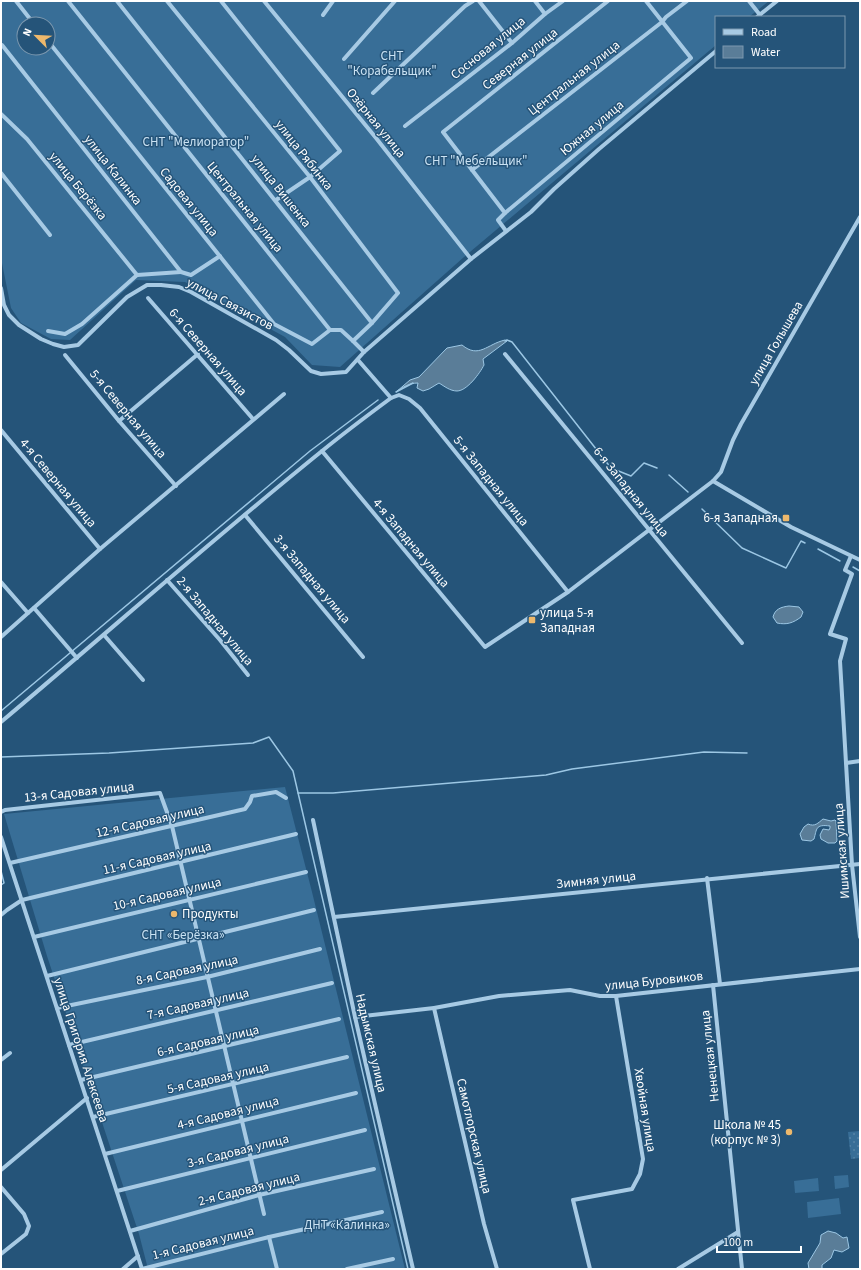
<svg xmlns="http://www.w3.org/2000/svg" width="861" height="1270" viewBox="0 0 861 1270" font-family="'Source Sans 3',sans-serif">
<defs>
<pattern id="park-dots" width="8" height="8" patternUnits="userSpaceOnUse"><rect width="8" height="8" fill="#386e97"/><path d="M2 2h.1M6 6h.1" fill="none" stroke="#5684a7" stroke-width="1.8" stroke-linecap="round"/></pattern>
</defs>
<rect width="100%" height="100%" fill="#255479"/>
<path fill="url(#park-dots)" d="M 860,1131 L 860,1158 L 851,1159 L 848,1132 Z"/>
<g fill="#386e97" fill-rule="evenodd">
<path d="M 1,1 L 769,1 L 749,17 L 716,17 L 716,45 L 464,257 L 340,367 L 312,365 L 285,337 L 185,282 L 136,280 L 70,340 L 51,339 L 21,323 L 11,308 L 1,258 ZM 24,24 L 48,24 L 48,48 L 24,48 Z"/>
<path d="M 285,787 L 312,892 L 405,1269 L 148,1269 L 139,1234 L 47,956 L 4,814 Z"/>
<path d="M 848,1175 L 849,1187 L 835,1189 L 834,1176 Z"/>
<path d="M 818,1178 L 819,1191 L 795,1193 L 794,1181 Z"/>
<path d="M 839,1198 L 841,1214 L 808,1218 L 807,1202 Z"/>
</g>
<g fill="#5a7d98" stroke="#9cc7e4">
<path d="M 505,340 L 507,341 L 483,359 L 484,365 C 480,373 467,391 457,391 C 450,391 444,386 439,383 L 429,389 L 423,391 L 417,388 L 418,383 C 409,383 403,387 396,392 L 410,380 L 419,377 L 447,348 L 462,345 C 479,359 487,344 505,340 Z"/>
<path d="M 789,606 L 799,607 L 803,612 L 801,617 C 793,623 787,625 777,623 L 773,617 C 775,609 781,607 789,606 Z"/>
<path d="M 823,819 L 831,821 L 835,820 L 836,821 L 837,841 L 835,843 L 828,843 L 821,839 L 820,835 L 823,829 L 829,830 L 830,828 L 830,826 C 815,824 817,829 814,839 L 811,841 L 802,840 L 800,834 L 804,827 L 808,824 C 815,827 818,823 823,819 Z"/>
<path d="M 828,1231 L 836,1233 L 843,1238 L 847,1237 L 849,1248 L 842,1252 L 834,1250 L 831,1258 L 822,1265 L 822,1269 L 809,1269 L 808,1263 L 820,1243 L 821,1235 Z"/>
</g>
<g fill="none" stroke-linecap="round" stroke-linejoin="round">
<g stroke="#9cc7e4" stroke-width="1.5">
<path d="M 505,341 L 507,340 L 512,342 L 611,468 L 631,476 L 644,463 L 657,468"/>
<path d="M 396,392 L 413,383"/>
<path d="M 669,475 L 688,492"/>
<path d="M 702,509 L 742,548 L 786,568 L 801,541 L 805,543"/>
<path d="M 818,549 L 840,561"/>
<path d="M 853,567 L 860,571"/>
<path d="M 1,711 L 310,451 L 378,400"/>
<path d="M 1,757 L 109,753 L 253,743 L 269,737 L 293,771 L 408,1269"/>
<path d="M 298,793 L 333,793 L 546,775 L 572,769 L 704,752 L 747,753"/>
<path d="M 1,871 L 4,883 L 1,885"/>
</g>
<g stroke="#a7cae4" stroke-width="4">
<path d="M 16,1 L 34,24"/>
<path d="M 68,1 L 330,330 L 341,330 L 353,341"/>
<path d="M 117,1 L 372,323 L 353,341 L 364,352"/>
<path d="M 167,1 L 310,177 L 398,293 L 372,323"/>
<path d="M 221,1 L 340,151 L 310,177 L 276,200"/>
<path d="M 264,1 L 376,138 L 471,259"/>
<path d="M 479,1 L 512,43"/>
<path d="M 535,1 L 545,14"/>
<path d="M 749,1 L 760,15"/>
<path d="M 323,15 L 333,1"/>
<path d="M 757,17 L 777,1"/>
<path d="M 48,41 L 274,324 L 312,344 L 330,330"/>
<path d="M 2,45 L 181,272 L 191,275 L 220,256"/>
<path d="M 344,59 L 395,1"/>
<path d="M 373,93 L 465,6 L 473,1"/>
<path d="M 1,114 L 27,139 L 137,275 L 181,272"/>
<path d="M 405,126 L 512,43 L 545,14 L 563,1"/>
<path d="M 472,170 L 662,22 L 666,17 L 687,1"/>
<path d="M 1,173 L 50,235"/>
<path d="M 505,213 L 691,58 L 646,1"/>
<path d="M 506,231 L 498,220 L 505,213 L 443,132 L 608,1"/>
<path d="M 1,288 L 4,305 L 9,315 L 19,325 L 41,339 L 53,344 L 64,347 L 78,345 L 127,297 L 147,285 L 161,285 L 179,287 L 191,292 L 276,340 L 289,350 L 311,371 L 321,374 L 346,372 L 364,352 L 471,259 L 531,212 L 554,189 L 599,149 L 716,51"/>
<path d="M 148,298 L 253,419"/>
<path d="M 48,331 L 65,334 L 82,324 L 137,275"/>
<path d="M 505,354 L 742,643"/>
<path d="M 65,355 L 119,421 L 176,486"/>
<path d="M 358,360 L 391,398"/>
<path d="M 119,421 L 198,354"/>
<path d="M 1,430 L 100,549"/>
<path d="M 322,451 L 485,647 L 568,592 L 713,481 L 721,472 L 733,440 L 741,424 L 860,217"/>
<path d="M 713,481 L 791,527 L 860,560"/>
<path d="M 245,515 L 363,657"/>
<path d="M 851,556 L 845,570 L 852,574 L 830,634 L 846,639 L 840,661 L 852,865 L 860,937"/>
<path d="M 167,580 L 220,640 L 248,675"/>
<path d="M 1,582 L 28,613"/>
<path d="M 34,608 L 77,658"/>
<path d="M 104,635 L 143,680"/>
<path d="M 1,637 L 100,549 L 284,394"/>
<path d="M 1,722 C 108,632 213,539 322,451 C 344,433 368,415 391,398 L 399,395 L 409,399 L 420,408 L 568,592"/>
<path d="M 846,763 L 860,761"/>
<path d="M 1,812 L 5,810 L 160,793 L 172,826 L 264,1214"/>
<path d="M 313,820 L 355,1017 L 413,1269"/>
<path d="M 1,837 L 142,1269"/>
<path d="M 10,863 L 245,809 L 250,802 L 252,796 L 276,792 L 286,798"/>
<path d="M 707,878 L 720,984"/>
<path d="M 1,915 L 7,910 L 22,900 L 296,834"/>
<path d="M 334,917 L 860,864"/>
<path d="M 34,937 L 306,872"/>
<path d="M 47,976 L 314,910"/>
<path d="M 713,985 L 742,1269"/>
<path d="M 57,1008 L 207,977 L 320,949"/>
<path d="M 434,1008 L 484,1224 L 497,1269"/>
<path d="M 355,1017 L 434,1008 L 499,996 L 558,991 L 570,990 L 600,996 L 616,996 L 860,969"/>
<path d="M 69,1045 L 332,983"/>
<path d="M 1,1060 L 10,1053"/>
<path d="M 81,1080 L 339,1019"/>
<path d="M 93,1117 L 347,1057"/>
<path d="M 105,1154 L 356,1093"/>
<path d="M 1,1170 L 87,1098"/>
<path d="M 1,1187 L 24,1214 L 29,1226 L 26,1234 L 1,1254"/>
<path d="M 117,1191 L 365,1130"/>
<path d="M 130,1231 L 259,1195 L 374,1169"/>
<path d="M 269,1237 L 277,1269"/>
<path d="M 123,1269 L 138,1256"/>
<path d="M 142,1269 L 269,1237 L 382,1212"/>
<path d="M 347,1269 L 393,1259"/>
<path d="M 590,1269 L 573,1200 L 632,1189 L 640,1174 L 643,1159 L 616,996"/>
<path d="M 678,1269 L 738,1232"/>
</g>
</g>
<g fill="#edb86c" stroke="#255479" stroke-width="1.5">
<rect x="782" y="514" width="8" height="8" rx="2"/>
<rect x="528" y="616" width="8" height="8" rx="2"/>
<circle cx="174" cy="914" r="4"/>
<circle cx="789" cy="1132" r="4"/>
</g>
<g text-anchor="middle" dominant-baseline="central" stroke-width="3" stroke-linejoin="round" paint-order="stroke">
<g font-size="13" fill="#fff" stroke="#255479">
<text transform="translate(488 48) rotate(-39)">Сосновая улица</text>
<text transform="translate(520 59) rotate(-38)">Северная улица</text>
<text transform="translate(574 78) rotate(-38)">Центральная улица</text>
<text transform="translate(376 123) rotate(51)">Озёрная улица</text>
<text transform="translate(592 128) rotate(-40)">Южная улица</text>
<text transform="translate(304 155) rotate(52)">улица Рябинка</text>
<text transform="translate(113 170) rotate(52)">улица Калинка</text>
<text transform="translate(78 186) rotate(51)">улица Берёзка</text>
<text transform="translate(281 191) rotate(52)">улица Вишенка</text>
<text transform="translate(189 202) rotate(51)">Садовая улица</text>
<text transform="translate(245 207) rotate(51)">Центральная улица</text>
<text transform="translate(230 304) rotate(28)">улица Связистов</text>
<text transform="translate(776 343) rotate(-60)">улица Голышева</text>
<text transform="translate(208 352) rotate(49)">6-я Северная улица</text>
<text transform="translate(128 414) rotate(50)">5-я Северная улица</text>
<text transform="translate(491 481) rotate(51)">5-я Западная улица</text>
<text transform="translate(58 483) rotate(50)">4-я Северная улица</text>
<text transform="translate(631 492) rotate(51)">6-я Западная улица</text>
<text transform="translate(411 543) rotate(50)">4-я Западная улица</text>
<text transform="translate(312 579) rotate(50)">3-я Западная улица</text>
<text transform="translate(215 621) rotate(50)">2-я Западная улица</text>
<text transform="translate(79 792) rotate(-6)">13-я Садовая улица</text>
<text transform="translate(150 821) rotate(-13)">12-я Садовая улица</text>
<text transform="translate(842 851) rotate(-94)">Ишимская улица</text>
<text transform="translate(157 858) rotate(-13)">11-я Садовая улица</text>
<text transform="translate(596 880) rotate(-6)">Зимняя улица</text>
<text transform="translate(167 894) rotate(-13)">10-я Садовая улица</text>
<text transform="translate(187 970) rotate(-12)">8-я Садовая улица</text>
<text transform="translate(654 981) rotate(-6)">улица Буровиков</text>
<text transform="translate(198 1004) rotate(-13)">7-я Садовая улица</text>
<text transform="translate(208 1041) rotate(-13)">6-я Садовая улица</text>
<text transform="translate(371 1043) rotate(77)">Надымская улица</text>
<text transform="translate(81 1050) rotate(72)">улица Григория Алексеева</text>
<text transform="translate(710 1056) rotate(-96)">Ненецкая улица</text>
<text transform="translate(218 1078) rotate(-13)">5-я Садовая улица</text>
<text transform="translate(645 1110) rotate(81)">Хвойная улица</text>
<text transform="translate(228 1113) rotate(-14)">4-я Садовая улица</text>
<text transform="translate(474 1136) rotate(77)">Самотлорская улица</text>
<text transform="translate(238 1151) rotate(-14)">3-я Садовая улица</text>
<text transform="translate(249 1189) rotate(-14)">2-я Садовая улица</text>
<text transform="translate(203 1243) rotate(-14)">1-я Садовая улица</text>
</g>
<g font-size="13" fill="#cae2f3" stroke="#255479">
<text x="392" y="56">СНТ<tspan x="392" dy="15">"Корабельщик"</tspan></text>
<text x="196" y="142">СНТ "Мелиоратор"</text>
<text x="476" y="161">СНТ "Мебельщик"</text>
<text x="183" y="935">СНТ «Берёзка»</text>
<text x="347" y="1225">ДНТ «Калинка»</text>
</g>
<g font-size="13" fill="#fff" stroke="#255479" text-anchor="end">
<text x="778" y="518">6-я Западная</text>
<text x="540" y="613" text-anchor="start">улица 5-я<tspan x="540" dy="15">Западная</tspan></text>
<text x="182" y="914" text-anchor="start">Продукты</text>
<text x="781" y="1125">Школа № 45<tspan x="781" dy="15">(корпус № 3)</tspan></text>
</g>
</g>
<rect width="861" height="1270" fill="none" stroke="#ffffff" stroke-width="4"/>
<rect x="715" y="16" width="130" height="52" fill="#255479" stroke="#7c98af"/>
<rect x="723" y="29" width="20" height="6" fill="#a7cae4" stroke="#7c98af"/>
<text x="751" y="36" font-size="12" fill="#ffffff">Road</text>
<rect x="723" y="46" width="20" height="12" fill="#5a7d98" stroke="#7c98af"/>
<text x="751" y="56" font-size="12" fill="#ffffff">Water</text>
<g transform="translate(36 36) rotate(294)"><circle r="19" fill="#255479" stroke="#7c98af"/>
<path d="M0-3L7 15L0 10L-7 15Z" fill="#edb86c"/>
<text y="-6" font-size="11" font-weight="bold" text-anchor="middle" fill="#ffffff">N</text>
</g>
<path d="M717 1246v6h84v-6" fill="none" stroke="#ffffff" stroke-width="2"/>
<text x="723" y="1246" font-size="12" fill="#ffffff" stroke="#255479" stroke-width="3" paint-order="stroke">100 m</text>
</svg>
